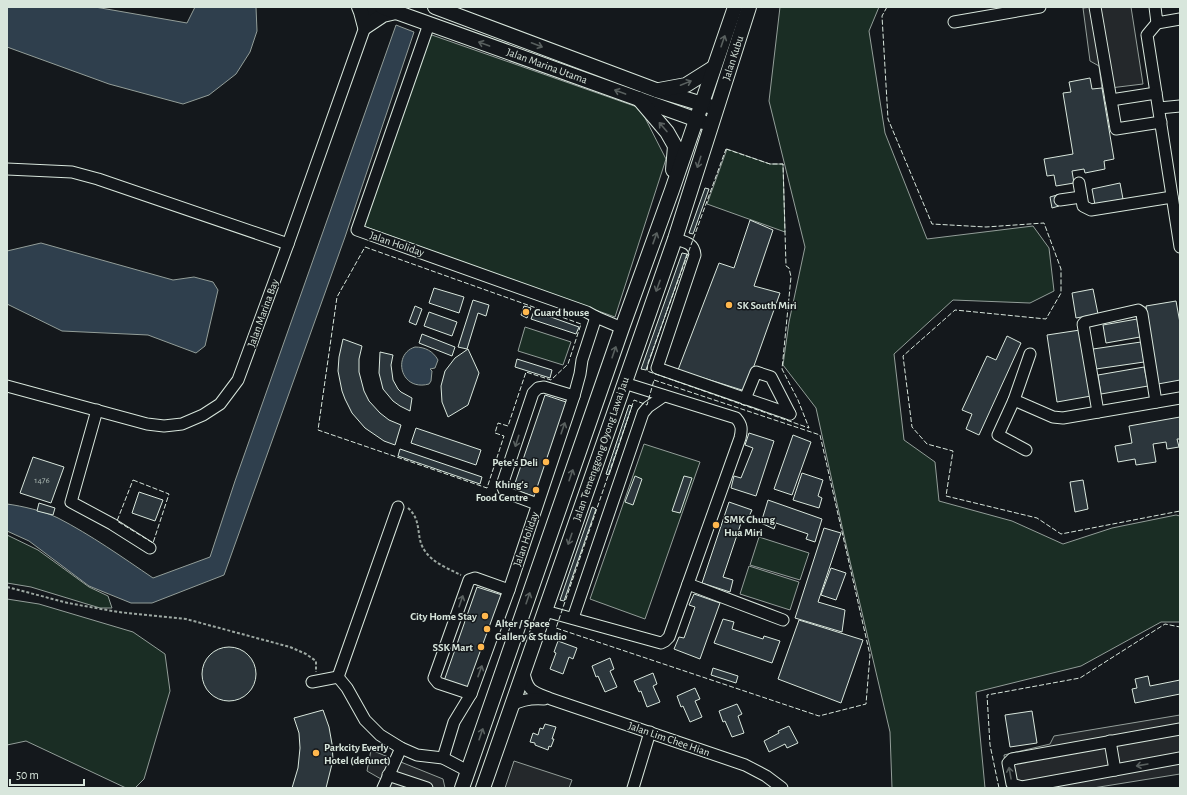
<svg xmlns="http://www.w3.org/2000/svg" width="1187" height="795" viewBox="0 0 1187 795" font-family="'Alegreya Sans',sans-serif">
<rect width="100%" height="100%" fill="#14181c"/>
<g fill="#1a2d24" stroke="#939e99">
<path d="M 780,7 L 879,7 L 869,31 L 885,133 L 927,239 L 1033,226 L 1049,248 L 1054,291 L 1030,303 L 953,300 L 894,354 L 904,440 L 935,462 L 939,501 L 1012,521 L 1063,544 L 1112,528 L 1176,515 L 1180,516 L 1180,622 L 1161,622 L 1081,666 L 976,692 L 985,788 L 892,788 L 890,732 L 845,540 L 816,408 L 783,365 L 789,322 L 805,247 L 769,101 Z"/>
<path d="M 429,34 L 640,108 L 666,159 L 615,317 L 363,226 Z"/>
<path d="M 727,149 L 770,164 L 783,164 L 785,232 L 707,204 Z"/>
<path d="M 525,327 L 571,342 L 563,365 L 518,351 Z"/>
<path d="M 644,444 L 700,462 L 645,619 L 590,599 Z"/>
<path d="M 7,535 L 38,550 L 89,587 L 108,596 L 112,608 L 100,608 L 31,587 L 7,583 Z"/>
<path d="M 759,537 L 809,553 L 800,580 L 750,565 Z"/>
<path d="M 749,566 L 799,582 L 790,610 L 740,594 Z"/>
<path d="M 7,599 L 39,604 L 133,632 L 165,654 L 170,691 L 144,779 L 135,788 L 126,788 L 26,741 L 7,745 Z"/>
</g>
<g fill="#24282b" stroke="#939e99">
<path d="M 1092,7 L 1131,7 L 1143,84 L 1102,89 L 1099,66 L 1090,61 L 1083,8 Z"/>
<path d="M 1180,715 L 1180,774 L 1093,788 L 1008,788 L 1004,755 L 1050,744 L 1054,736 Z"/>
<path d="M 371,750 L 443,779 L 445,788 L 377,788 L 381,779 L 367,771 Z"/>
<path d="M 514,761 L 572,780 L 569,788 L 505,788 Z"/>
</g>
<g fill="#2f3f4d" stroke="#939e99">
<path d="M 7,7 L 95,7 L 187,23 L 195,7 L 256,7 L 257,31 L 250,52 L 236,74 L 209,95 L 183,104 L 109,84 L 7,47 Z"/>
<path d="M 396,25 L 414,32 L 345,237 L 224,575 L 152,603 L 131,603 L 89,586 L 29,541 L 7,531 L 7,504 C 22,506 44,511 58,518 C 91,535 122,557 153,578 L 210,557 L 235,481 Z"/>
<path d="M 41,243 L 173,280 L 194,277 L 213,282 L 218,290 L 205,346 L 196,353 L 148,335 L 62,331 L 7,304 L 7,251 Z"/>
<path d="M 415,347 C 425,347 433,351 438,360 L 435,368 L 430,369 L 432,371 L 431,381 L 429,384 C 400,392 392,354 415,347 Z"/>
</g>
<g fill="#2c363c" stroke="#d8e6dc">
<path d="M 1090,78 L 1092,89 L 1102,88 L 1114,159 L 1104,161 L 1105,169 L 1085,173 L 1084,169 L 1072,171 L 1074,183 L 1056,186 L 1054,175 L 1047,176 L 1044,159 L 1073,154 L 1063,93 L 1071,92 L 1069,82 Z"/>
<path d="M 1120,183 L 1123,199 L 1095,205 L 1092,189 Z"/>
<path d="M 705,188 L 709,189 L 693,234 L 689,233 Z"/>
<path d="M 1057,195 L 1059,206 L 1052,208 L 1050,197 Z"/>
<path d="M 750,220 L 773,230 L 754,286 L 780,293 L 745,391 L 678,370 L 719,263 L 734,268 Z"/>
<path d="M 682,253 L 687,254 L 646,370 L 641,369 Z"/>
<path d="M 434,288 L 464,297 L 459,313 L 429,303 Z"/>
<path d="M 1093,289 L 1098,314 L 1076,318 L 1072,293 Z"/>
<path d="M 473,300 L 489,305 L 486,316 L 478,313 L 467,349 L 458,347 Z"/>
<path d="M 1176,301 L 1180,323 L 1180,380 L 1158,384 L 1146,306 Z"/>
<path d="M 415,306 L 422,309 L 416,325 L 409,322 Z"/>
<path d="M 524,306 L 531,308 L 527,318 L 521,315 Z"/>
<path d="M 534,311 L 579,327 L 576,334 L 531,319 Z"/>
<path d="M 429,312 L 457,322 L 452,336 L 424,326 Z"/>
<path d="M 1137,319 L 1140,337 L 1106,343 L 1103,325 Z"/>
<path d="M 1080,330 L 1091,396 L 1057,402 L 1047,335 Z"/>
<path d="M 422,334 L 455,347 L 452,356 L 419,343 Z"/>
<path d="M 1007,336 L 1021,343 L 979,435 L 966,429 L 972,414 L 962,410 L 987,356 L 996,360 Z"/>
<path d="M 343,339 L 362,346 L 359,359 L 359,372 L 364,391 L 369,401 L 380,413 L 389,420 L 401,425 L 395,445 L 384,441 L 365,428 L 352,413 L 345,399 L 342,391 L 338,371 L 339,357 Z"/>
<path d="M 1141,342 L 1144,362 L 1096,369 L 1093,349 Z"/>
<path d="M 468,349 L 479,373 L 468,405 L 448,417 L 442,402 L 441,386 L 445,371 L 455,358 Z"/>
<path d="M 380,352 L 393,355 L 391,365 L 393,380 L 398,389 L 401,392 L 412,398 L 410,411 L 400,406 L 393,401 L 383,389 L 379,373 Z"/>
<path d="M 517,359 L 552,370 L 550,378 L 515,367 Z"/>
<path d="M 1144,367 L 1148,386 L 1101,394 L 1098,375 Z"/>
<path d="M 545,395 L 569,403 L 536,497 L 513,489 Z"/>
<path d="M 629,405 L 632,406 L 609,475 L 606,474 Z"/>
<path d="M 1180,417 L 1180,439 L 1177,439 L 1179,447 L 1167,449 L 1166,442 L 1153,444 L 1156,462 L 1136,465 L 1135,459 L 1118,462 L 1115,446 L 1132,443 L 1129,426 Z"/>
<path d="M 416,428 L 481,450 L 476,465 L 411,443 Z"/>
<path d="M 749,433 L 774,441 L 756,496 L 731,488 L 734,476 L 741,478 L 753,448 L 745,445 Z"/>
<path d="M 793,435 L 811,442 L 792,495 L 774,489 Z"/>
<path d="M 400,449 L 482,477 L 480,484 L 398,456 Z"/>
<path d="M 33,457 L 64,467 L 51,503 L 20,493 Z"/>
<path d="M 802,473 L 823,480 L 818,496 L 822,498 L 819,508 L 793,500 Z"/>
<path d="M 635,476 L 642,479 L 633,505 L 625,502 Z"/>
<path d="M 684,476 L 692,478 L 680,513 L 672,511 Z"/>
<path d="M 1083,480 L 1088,509 L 1075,512 L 1070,482 Z"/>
<path d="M 139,492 L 163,500 L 155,521 L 132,513 Z"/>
<path d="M 768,500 L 822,519 L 815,542 L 806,539 L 808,534 L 776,523 L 774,529 L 761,523 Z"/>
<path d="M 729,502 L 752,510 L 747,521 L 742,520 L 723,577 L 733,580 L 730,592 L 702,583 Z"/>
<path d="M 39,503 L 55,508 L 53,515 L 37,511 Z"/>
<path d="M 592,507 L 596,509 L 564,601 L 560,600 Z"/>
<path d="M 824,528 L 841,533 L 818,602 L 845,610 L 842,632 L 795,618 Z"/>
<path d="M 831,568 L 846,573 L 836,600 L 821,595 Z"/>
<path d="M 477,587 L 502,595 L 469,689 L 444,681 Z"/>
<path d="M 694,594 L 720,603 L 700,659 L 674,649 L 679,637 L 684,638 L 695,607 L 689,605 Z"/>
<path d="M 723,619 L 734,622 L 732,629 L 763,639 L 764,636 L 780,641 L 772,663 L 714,643 Z"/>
<path d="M 799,620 L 863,640 L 841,703 L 778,679 Z"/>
<path d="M 558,641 L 577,648 L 573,659 L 569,657 L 563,674 L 550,669 L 556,653 L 554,652 Z"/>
<circle cx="229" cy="674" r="27"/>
<path d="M 610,658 L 614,669 L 610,671 L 617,687 L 605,692 L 598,676 L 596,677 L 592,666 Z"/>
<path d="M 713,668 L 738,676 L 736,683 L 711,675 Z"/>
<path d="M 653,673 L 657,684 L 653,686 L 660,702 L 647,707 L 641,691 L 639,692 L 634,681 Z"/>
<path d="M 1148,676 L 1150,686 L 1180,680 L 1180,694 L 1135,703 L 1132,689 L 1137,688 L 1135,679 Z"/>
<path d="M 695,688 L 700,699 L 695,701 L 702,717 L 690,722 L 683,706 L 681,707 L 677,696 Z"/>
<path d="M 737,704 L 742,714 L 738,716 L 744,733 L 732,737 L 725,721 L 723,722 L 719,711 Z"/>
<path d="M 323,710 L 329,727 L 332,744 L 333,760 L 326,788 L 292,788 L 298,768 L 300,748 L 299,733 L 294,718 Z"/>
<path d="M 1032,711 L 1037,743 L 1010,747 L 1005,715 Z"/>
<path d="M 545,724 L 556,727 L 552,739 L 554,739 L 551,747 L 549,746 L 548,750 L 535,745 L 535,743 L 530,742 L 533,733 L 538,735 L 540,728 L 543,729 Z"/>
<path d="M 789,726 L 798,743 L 787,748 L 785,744 L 769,752 L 764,741 L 779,733 L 778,731 Z"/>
</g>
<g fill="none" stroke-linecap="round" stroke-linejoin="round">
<defs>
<g id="minor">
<path d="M 1095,7 L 1116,129 L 1161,122"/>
<path d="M 1155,7 L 1157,23 L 1180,19"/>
<path d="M 954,22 L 1040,7"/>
<path d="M 1157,23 L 1147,35 L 1180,247"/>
<path d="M 429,24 L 357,230 L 587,312 L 596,317 L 622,328"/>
<path d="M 1111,100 L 1156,93"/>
<path d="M 1159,108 L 1180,106"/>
<path d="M 7,169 L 72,172 L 98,179 L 288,244"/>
<path d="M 1079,183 L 1083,206 L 1091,210 L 1172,197"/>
<path d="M 1060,200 L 1081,197"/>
<path d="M 675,239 C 685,242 694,243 695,255 L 657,368 L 790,414"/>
<path d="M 7,386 L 147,424 L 164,426 L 182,424 L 203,415 L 220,404 L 238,380 L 288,244 L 365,27 L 373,7"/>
<path d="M 745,399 L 756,372 L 771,377 L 790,414"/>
<path d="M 1014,400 L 1053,417 L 1063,418 L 1180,398"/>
<path d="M 97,410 L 71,502 L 112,524 L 150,548"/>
<path d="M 1098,412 L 1083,324 L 1085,322 L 1138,310 L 1141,312 L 1142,314 L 1156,402"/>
<path d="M 1026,450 L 998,435 L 1014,400 L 1030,354"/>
<path d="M 537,504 L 507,493 L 504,490 L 502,485 L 533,393 L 538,388 L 544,387 L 574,396"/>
<path d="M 688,584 L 783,620"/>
<path d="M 545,611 L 661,643 L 665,641 L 669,637 L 740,438 C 742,429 742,425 736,418 L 624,383"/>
<path d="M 573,618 L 643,413 L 648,407 L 664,396"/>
<path d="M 524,672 C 527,692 534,692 551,699 L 745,765 L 766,776 L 782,788"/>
<path d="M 338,677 L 398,507"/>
<path d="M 338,677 L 347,688 L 365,720 L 380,735 L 401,748 L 417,755 L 443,758 L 468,771"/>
<path d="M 312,682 L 338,677"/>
<path d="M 471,694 L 438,683 L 434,678 L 469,580 L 475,578 L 509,590"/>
<path d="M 512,705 C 523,699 532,698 544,699"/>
<path d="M 1180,729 L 1012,759 L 1008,763 L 1012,784 L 1022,787 L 1180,758"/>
<path d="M 1110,741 L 1115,770"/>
<path d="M 443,758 L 454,722 L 471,694 L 509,590 L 574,396 L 580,374 L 582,360 L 596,317"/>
<path d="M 388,775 L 427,788"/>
<path d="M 383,788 L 401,748"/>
<path d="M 633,788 L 650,732"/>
</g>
<g id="major">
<path d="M 359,7 L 361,12 L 365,27 L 383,15 L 396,12"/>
<path d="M 382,7 L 703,122"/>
<path d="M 435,7 L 656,90 L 709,106"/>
<path d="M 659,90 L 686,85 L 713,68"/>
<path d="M 639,99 L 667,132 L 675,146 L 673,170"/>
<path d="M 462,788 L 622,328 L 672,190 L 735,7"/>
<path d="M 483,788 L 675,239 L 749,7"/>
</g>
</defs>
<use href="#minor" stroke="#d8e6dc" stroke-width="13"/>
<use href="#major" stroke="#d8e6dc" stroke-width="16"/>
<g stroke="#9da8a2" stroke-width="2" stroke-dasharray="3 2" stroke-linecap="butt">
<path d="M 408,508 C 423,521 415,538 425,551 C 433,563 449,569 461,575"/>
<path d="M 7,587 L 68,603 L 118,612 L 186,619 L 290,647 L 306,654 L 316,661 L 316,672"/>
</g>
<use href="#minor" stroke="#14181c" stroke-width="11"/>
<use href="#major" stroke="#14181c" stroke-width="14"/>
<g stroke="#d8e6dc" stroke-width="1" stroke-dasharray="5 2" stroke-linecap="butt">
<path d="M 887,7 L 882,16 L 888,119 L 932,224 L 986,227 L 1044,223 L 1061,269 L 1061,293 L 1046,319 L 955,310 L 903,356 L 912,427 L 927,444 L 953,451 L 946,496 L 1037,518 L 1061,534 L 1180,511"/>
<path d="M 726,149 L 770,164 L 783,164 L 786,266 L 789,268 L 791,277 L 782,369 L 798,400 L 809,428 L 647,371 L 648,363 Z"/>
<path d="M 365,247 L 581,324 L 568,364 L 551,380 L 526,372 L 508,426 L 498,423 L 495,433 L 504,436 L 487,488 L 318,430 L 337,297 Z"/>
<path d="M 654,380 L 820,435 L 870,655 L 866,704 L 819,716 L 556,628 L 634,400 L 647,405 Z"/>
<path d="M 133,480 L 169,494 L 153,543 L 117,521 Z"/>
<path d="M 999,788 L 990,745 L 987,695 L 1080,678 L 1165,624 L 1180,627"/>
</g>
</g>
<defs><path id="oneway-shaft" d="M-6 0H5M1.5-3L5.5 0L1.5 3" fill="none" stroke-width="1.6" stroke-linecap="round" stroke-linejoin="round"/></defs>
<g stroke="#59605f">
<use href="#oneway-shaft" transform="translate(723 41) rotate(-71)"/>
<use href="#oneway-shaft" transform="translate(484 44) rotate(-160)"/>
<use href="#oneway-shaft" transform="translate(537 45) rotate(21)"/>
<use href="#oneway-shaft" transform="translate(686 83) rotate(-22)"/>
<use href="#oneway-shaft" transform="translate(620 92) rotate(-160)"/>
<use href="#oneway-shaft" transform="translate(663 127) rotate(-131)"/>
<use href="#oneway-shaft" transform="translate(699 162) rotate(108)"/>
<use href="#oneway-shaft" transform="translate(655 238) rotate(-70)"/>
<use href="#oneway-shaft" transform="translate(658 286) rotate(110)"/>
<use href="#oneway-shaft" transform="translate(614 352) rotate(-71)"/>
<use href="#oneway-shaft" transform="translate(563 428) rotate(-71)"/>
<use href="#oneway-shaft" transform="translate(517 441) rotate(108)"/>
<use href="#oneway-shaft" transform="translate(571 475) rotate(-71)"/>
<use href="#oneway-shaft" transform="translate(570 539) rotate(109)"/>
<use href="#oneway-shaft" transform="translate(528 598) rotate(-71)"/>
<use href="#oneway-shaft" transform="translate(461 601) rotate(-71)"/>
<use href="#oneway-shaft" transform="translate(480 671) rotate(-70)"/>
<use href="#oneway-shaft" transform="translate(481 734) rotate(-71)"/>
<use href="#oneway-shaft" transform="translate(1142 765) rotate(170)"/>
<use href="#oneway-shaft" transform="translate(1010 773) rotate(-100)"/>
</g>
<g fill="#ffb74d" stroke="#14181c" stroke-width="1.5">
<circle cx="729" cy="305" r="4"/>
<circle cx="526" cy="312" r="4"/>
<circle cx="546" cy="462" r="4"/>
<circle cx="536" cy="490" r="4"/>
<circle cx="716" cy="525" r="4"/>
<circle cx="485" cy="616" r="4"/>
<circle cx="487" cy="629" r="4"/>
<circle cx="481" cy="647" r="4"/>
<circle cx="316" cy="753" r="4"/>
</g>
<g text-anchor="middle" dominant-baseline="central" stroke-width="3" stroke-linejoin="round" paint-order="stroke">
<g font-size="9" fill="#adbab4">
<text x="42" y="480">1476</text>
</g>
<g font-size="11" fill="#d8e6dc" stroke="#14181c">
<text transform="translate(733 58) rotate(-72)">Jalan Kubu</text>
<text transform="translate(547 66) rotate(20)">Jalan Marina Utama</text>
<text transform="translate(397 244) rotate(19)">Jalan Holiday</text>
<text transform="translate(263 313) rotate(-70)">Jalan Marina Bay</text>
<text transform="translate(601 449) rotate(-71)">Jalan Temenggong Oyong Lawai Jau</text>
<text transform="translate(526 539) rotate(-71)">Jalan Holiday</text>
<text transform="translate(669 739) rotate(19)">Jalan Lim Chee Hian</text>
</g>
<g font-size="11" font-weight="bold" fill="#d8e6dc" stroke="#14181c" text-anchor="start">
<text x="737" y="305">SK South Miri</text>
<text x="534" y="312">Guard house</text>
<text x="538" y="462" text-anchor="end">Pete's Deli</text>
<text x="528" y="484" text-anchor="end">Khing's<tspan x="528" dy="13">Food Centre</tspan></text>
<text x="724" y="519">SMK Chung<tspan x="724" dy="13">Hua Miri</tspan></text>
<text x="477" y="616" text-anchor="end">City Home Stay</text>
<text x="495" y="623">Alter / Space<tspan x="495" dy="13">Gallery &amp; Studio</tspan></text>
<text x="473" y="647" text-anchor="end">SSK Mart</text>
<text x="324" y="747">Parkcity Everly<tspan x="324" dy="13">Hotel (defunct)</tspan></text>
</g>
</g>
<rect width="1187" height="795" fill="none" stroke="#d8e6dc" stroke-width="16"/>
<path d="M10 779v6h74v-6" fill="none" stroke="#d8e6dc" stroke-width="2"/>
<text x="16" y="779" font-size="12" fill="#d8e6dc" stroke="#14181c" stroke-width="3" paint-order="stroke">50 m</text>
</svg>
